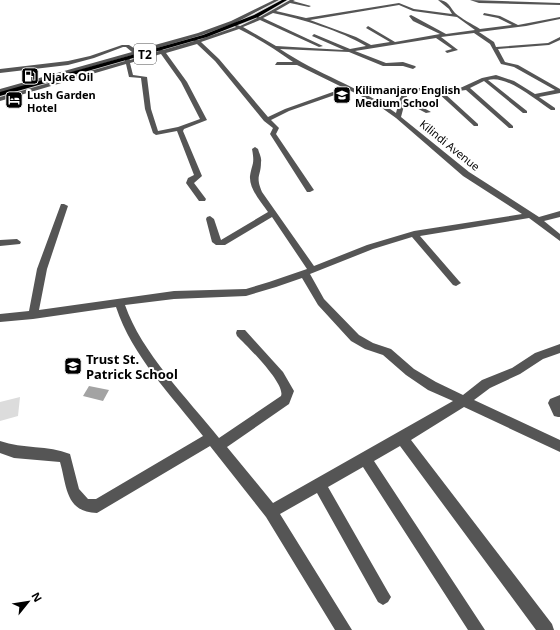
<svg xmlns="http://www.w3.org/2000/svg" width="560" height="630" viewBox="0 0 560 630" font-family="'Noto Sans',sans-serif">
<rect width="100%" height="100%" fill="#fff"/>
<path fill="#dcdcdc" d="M 20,397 L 18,416 L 0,421 L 0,402 Z"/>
<path fill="#a3a3a3" d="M 89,386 L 109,390 L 103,401 L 83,396 Z"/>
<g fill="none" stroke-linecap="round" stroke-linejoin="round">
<defs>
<path id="highway" d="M 282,0 L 287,0 L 258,17 L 207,37 L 0,96 L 0,92 L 203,35 L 254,15 Z"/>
</defs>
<use href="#highway" stroke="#dbdbdb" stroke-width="2"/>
<g fill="#555" fill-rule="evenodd">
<path d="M 274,0 L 279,0 L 235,23 L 202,35 L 140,53 L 141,55 L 136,54 L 0,93 L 0,89 L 132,52 L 126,47 L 123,47 L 94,58 L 68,65 L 0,73 L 0,69 L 68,61 L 90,56 L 122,45 L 129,45 L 137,50 L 198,33 L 231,21 Z"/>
<path d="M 290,0 L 295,0 L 293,1 L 311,6 L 309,7 L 290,3 L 276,11 L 306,18 L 399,3 L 414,9 L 452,14 L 449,9 L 438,0 C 448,0 450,7 455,13 C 462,19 472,24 480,29 L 512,25 L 498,18 L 483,15 L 484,13 L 500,16 L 518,25 L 560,17 L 560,19 L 526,26 L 479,32 L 494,42 L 496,47 L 548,43 L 560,37 L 560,40 L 549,45 L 498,49 L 505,62 L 518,65 L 560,89 L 560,93 L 539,97 L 555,108 L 555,110 L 551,110 C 537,101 506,74 488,80 L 527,111 L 527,113 L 523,113 L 484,81 L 470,88 L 513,126 L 513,128 L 509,128 L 466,90 L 444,93 L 478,124 L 478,126 L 474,126 L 437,92 L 419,91 L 409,93 L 406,98 L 431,112 L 426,113 L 405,102 L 401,117 L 469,172 L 539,217 L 560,211 L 560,217 L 544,221 L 560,234 L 560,241 L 529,218 L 420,236 L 459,281 L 461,283 L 456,286 L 453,285 L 412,237 L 373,249 L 310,274 L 324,299 L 359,335 L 373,343 L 391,349 L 414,369 L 436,382 L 463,395 L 482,380 L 512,368 L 535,353 L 560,344 L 560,353 L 543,359 L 520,374 L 490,388 L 474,400 L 560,440 L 560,452 L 464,407 L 411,440 L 552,624 L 554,630 L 536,630 L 400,446 L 374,461 L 485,630 L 468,630 L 363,467 L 328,487 L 388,592 L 391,597 L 388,602 L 383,605 L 378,602 L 317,493 L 280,514 L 352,630 L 335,630 L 266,517 L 210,446 L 97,513 C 65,512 67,486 60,462 L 14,458 L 0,453 L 0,441 C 23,449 48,445 70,454 L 79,489 L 88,499 L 96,499 L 203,436 C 172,396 132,356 116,307 L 33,319 L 0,322 L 0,314 L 29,311 L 37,269 L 61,204 L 64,204 L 68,206 L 47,269 L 39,310 L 174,291 L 246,289 L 269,282 L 307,269 L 272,217 L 225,245 L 216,245 L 212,242 L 206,219 L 207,217 L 210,216 L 214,219 L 221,240 L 268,212 C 261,202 249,189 250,176 C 252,163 255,165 252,149 L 255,147 L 258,149 C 259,153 262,158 261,162 C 261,177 255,175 262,192 L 314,266 L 367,245 L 414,231 L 522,214 L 463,176 L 396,118 L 375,103 L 349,90 L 289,111 L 271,120 L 279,128 L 276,134 L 314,190 L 310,192 L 307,192 L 270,134 L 273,128 L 264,121 L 215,61 L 197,44 L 166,53 L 187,82 L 207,120 L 184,129 L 183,131 L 202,176 L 194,183 L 206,199 L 205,201 L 199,201 L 186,183 L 188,178 L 194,175 L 177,131 L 156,135 L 153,133 L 145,109 L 141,78 L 129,77 L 126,64 L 0,101 L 0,97 L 125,61 L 125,58 L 129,58 L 130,60 L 159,51 L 157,48 L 161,48 L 163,50 L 194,41 L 192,38 L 198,40 L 236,27 L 233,24 L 240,26 L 257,18 L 256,16 L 260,17 ZM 399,5 L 413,11 L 457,17 L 475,30 L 446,34 L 411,15 L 409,16 L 413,21 L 440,34 L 395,42 L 368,26 L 366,28 L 390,42 L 371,45 L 356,37 L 310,20 ZM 273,13 C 302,19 341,31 366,46 L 350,49 L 314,34 L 312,36 L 344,50 L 276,46 L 243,27 L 260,20 L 319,47 L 323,46 L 263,18 ZM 239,29 C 259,39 275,49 293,62 L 277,62 L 275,65 L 297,65 L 344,88 L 285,109 L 268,117 L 219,59 L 201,42 ZM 474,33 L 490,44 L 501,64 L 514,67 L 555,90 L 535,94 L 514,81 L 496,75 L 482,78 L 458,89 L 419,88 L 405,91 L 400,98 L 396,113 C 360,87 317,74 280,49 L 349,52 L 383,66 L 403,66 L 413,69 L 416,67 L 415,66 L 403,62 L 386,63 L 355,51 L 436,38 L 452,49 L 445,51 L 447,53 L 458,50 L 441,37 ZM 161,54 L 181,82 L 200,119 L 178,127 L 158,131 L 151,109 L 147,77 L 133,75 L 130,63 ZM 302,278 L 318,305 L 351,341 L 365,349 L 383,355 L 406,375 L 428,390 L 453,401 L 273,503 L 227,447 L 289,404 L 294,391 L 283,372 L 245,330 L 237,330 L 236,333 L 237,336 C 247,346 286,384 281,396 L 219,438 C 188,399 141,352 125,305 L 174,299 L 246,296 L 276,287 Z"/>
<path d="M 470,0 L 560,3 L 560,5 L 479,3 Z"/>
<path d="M 17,239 L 21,242 L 20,244 L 0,246 L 0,240 Z"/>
<path d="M 560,395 L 560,417 L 558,417 L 554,416 L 548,403 L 550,399 Z"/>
</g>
<use href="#highway" fill="#000" fill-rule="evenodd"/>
</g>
<defs>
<symbol id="fuel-square" viewBox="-11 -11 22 22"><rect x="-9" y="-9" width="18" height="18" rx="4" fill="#000" stroke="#fff"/><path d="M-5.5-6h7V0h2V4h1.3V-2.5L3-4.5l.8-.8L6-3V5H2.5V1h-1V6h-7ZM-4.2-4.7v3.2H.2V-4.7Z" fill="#fff"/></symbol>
<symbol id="school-square" viewBox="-11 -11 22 22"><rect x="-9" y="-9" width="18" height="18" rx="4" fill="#000" stroke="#fff"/><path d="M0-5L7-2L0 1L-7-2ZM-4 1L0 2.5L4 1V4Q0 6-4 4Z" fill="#fff"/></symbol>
<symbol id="hotel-square" viewBox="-11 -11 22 22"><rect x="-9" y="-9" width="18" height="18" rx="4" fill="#000" stroke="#fff"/><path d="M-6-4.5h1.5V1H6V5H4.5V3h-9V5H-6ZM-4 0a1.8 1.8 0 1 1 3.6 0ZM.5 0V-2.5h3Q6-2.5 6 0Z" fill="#fff"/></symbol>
</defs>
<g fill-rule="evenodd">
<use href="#fuel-square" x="20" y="66" width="20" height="20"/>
<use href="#school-square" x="332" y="85" width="20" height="20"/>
<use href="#hotel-square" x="4" y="90" width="20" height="20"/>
<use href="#school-square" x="63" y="356" width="20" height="20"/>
</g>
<g text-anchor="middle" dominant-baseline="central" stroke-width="4" stroke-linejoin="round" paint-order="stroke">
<g font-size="11" font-weight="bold" fill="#000" stroke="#fff" text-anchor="start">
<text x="43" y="76">Njake Oil</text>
<text x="355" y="89">Kilimanjaro English<tspan x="355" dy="13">Medium School</tspan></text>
<text x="27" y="94">Lush Garden<tspan x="27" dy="13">Hotel</tspan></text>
</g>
<g font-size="11" fill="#000" stroke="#fff">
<text transform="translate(450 145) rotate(39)">Kilindi Avenue</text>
</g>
<rect fill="#fff" stroke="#4c4c4c" stroke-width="1" x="134" y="44" width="22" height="20" rx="3"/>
<g font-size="12" font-weight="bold" fill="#000">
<text x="145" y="54">T2</text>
</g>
<g font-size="13" font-weight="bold" fill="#000" stroke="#fff" text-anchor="start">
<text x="86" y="359">Trust St.<tspan x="86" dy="15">Patrick School</tspan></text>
</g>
</g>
<g transform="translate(28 602) rotate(60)" stroke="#ffffff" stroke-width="3" paint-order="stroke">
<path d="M0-3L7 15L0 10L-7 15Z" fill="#000000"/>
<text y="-6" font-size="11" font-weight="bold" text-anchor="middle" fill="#000000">N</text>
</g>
</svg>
